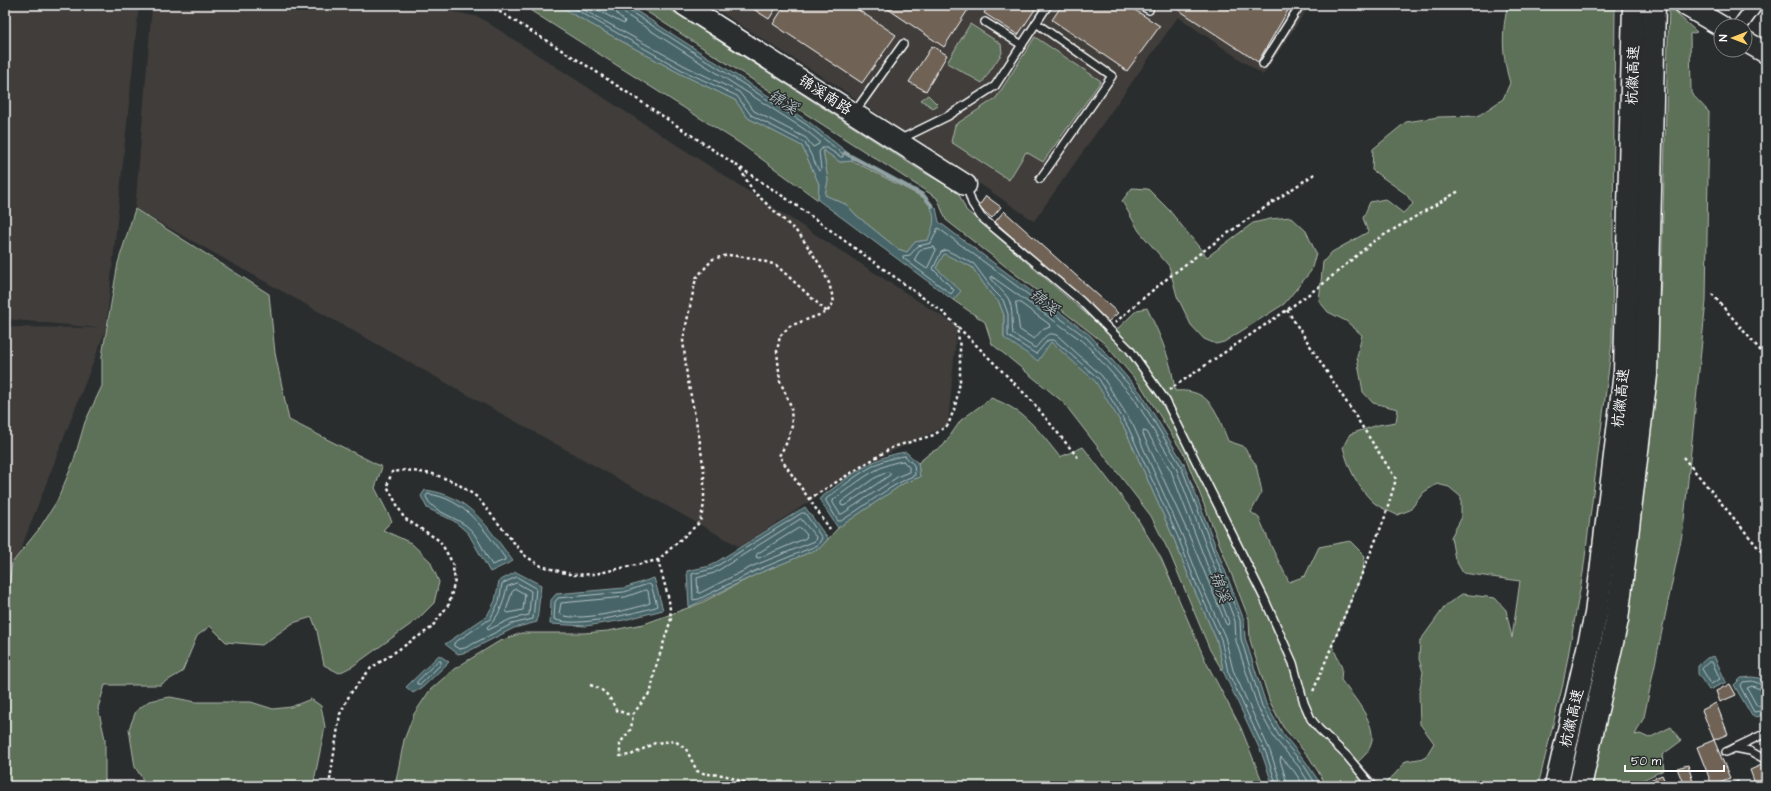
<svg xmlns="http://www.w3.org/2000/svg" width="1771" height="791" viewBox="0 0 1771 791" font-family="'Architects Daughter','LXGW WenKai TC',sans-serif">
<rect width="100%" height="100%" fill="#2a2d2e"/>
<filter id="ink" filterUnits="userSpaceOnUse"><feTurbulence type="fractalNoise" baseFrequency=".025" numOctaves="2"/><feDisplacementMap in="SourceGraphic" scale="8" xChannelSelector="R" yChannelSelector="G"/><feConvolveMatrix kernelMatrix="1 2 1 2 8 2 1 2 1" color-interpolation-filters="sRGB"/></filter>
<g filter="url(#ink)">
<g fill="#3f3d3a">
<path d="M 5,5 L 139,5 L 106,329 L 5,590 L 5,327 L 99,328 L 5,319 Z"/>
<path d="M 152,5 L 421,5 L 479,17 L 957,326 L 948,425 L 868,463 L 740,547 L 135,209 Z"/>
<path d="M 709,5 L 1310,5 L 1263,75 L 1178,17 L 1034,221 L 837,86 Z"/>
</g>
<g fill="#5d6f58" stroke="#aeb7ac">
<path d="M 527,5 L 562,5 L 569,12 L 681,74 L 735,100 L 748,118 L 802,146 L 819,184 L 818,200 L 741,144 L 525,7 Z"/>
<path d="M 636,5 L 663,5 L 923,172 L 958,192 L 966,210 L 1111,335 L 1137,310 L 1147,308 C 1160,335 1172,361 1175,391 C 1211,388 1217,413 1228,441 L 1243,446 L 1256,465 L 1262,492 L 1251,512 L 1259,518 L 1273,550 L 1289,582 L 1305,576 L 1319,547 L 1350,541 L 1365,556 L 1362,574 L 1332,645 L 1342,668 L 1341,680 C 1353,696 1380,726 1370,747 C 1368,753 1362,758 1358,762 L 1380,786 L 1327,786 L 1309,757 L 1283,727 L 1270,702 L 1250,640 L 1249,619 L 1185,456 L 1141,386 L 1104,343 L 946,220 L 937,198 Z"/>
<path d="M 1508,5 L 1615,5 L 1612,343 L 1583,573 L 1563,684 L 1538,786 L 1460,786 L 1451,784 L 1448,786 L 1382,786 L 1395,774 L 1406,761 L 1425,758 L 1434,743 L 1420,724 L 1419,693 L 1423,672 L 1419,659 L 1420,641 L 1446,605 L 1462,594 L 1495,598 L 1506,610 L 1512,638 L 1520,581 L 1463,573 L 1455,559 L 1451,537 L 1461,519 L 1461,497 L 1449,487 L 1437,484 L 1424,492 L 1410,510 L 1397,515 C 1389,511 1378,507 1372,501 C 1357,486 1348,467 1343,447 L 1350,434 L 1378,425 L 1396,422 L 1398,409 L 1373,403 L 1363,392 L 1357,357 L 1362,335 L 1346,321 L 1328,312 L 1319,301 L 1323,262 L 1332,252 L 1368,232 L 1363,218 L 1370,202 L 1385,199 L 1403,213 L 1413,204 L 1406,194 L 1372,170 L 1373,149 L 1406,122 L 1439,117 L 1478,116 L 1503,99 L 1510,83 C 1502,56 1501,32 1508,5 Z"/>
<path d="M 1669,7 L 1697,32 L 1690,34 L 1691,93 L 1709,112 L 1706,301 L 1683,530 L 1644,717 L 1635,735 L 1640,734 L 1649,738 L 1671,727 L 1681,741 L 1662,755 L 1664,770 L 1636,783 L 1637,786 L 1591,786 L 1630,585 L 1647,458 L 1661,281 Z"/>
<path d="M 970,24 L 1001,44 L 1002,53 L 982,83 L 947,63 Z"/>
<path d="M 1035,37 L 1101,81 L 1043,162 L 1026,152 L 1009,180 L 951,142 L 955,125 L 996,98 Z"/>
<path d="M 928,95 L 938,105 L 933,108 L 921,100 Z"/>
<path d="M 823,150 L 840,162 L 853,161 L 928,200 L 934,214 L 935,223 L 928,240 L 915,242 L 907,252 L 898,249 L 856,215 L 847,205 L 825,195 L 828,180 Z"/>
<path d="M 1132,188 L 1148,189 L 1169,210 L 1207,257 L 1253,223 L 1270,219 L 1291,217 L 1306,231 L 1316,253 L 1311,271 L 1284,304 L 1224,342 L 1216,344 L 1204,339 L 1191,325 L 1177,296 L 1169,266 L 1139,231 L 1122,201 Z"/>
<path d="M 135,209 L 269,294 L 275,353 L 289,420 L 382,467 L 375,488 L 392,521 L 383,530 L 411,543 L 430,561 L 439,582 L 434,603 L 418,619 L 353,666 L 339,673 L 324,665 L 317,631 L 312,617 L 293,623 L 262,645 L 226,642 L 210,626 L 197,636 L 182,672 L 160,685 L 105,685 L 98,708 L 105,739 L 105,786 L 5,786 L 5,617 L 12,563 L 39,529 L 57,501 L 73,463 L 85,422 L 102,386 L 102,356 L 118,263 Z"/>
<path d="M 944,253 L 972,267 L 991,294 L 999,302 L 1004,315 L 1004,338 L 1051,342 L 1096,381 L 1125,429 L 1174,539 L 1193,587 L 1217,641 L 1224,673 L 1210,650 L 1170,554 L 1151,516 L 1063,402 L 992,344 L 985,322 L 953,300 L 960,291 L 936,268 Z"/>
<path d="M 991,398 C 1025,410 1038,430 1060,457 L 1083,447 L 1134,513 L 1161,558 L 1206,662 L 1241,728 L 1264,786 L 395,786 L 404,740 L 414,714 L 430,690 L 454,669 L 498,642 L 521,633 L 584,633 L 608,631 L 644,624 L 701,603 L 757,574 L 820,548 L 838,528 L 904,483 L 920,477 L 918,463 L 930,453 L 943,446 L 961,420 Z"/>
<path d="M 170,697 L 196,702 L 251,702 L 273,709 L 291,707 L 311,699 L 321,706 L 325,727 L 313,786 L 147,786 L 135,767 L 129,729 L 136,711 L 149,701 Z"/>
</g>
<g fill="#476569" stroke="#91a3a5">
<path d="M 562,5 L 627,5 L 809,122 L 848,153 L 853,161 L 840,162 L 823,150 L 828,180 L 825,195 L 847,205 L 856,215 L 898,249 L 907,252 L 915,242 L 928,240 C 935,222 936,218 928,200 L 936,208 L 939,222 L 1090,335 L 1141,393 L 1184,464 L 1244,620 L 1245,638 L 1266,704 L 1283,734 L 1306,762 L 1322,786 L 1273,786 L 1262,754 L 1224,673 L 1217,641 L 1193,587 L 1174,539 L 1125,429 L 1095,381 L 1051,342 L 1038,361 L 1004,338 L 1004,315 L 999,302 L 991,294 L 972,267 L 944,254 L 936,268 L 961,291 L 953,300 L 818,200 L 819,184 L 802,146 L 748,118 L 735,100 L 681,74 L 569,12 Z"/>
<path d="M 906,452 L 918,463 L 920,477 L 904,483 L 838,528 L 819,499 C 846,479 872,456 906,452 Z"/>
<path d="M 425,490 C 470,495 488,528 513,561 L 490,572 L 468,533 L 454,521 L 427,508 L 421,496 Z"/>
<path d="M 805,507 L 828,539 L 820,548 L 757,574 L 689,607 L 687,571 L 710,566 Z"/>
<path d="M 516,572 L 541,585 L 537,622 L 514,628 L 467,652 L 458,654 L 445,644 L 487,616 L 495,601 L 499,581 Z"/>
<path d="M 654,578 L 663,610 L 624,620 L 586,626 L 550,624 L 551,600 L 556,594 L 624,588 Z"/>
<path d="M 439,655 L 449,662 L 423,687 L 413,693 L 406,687 Z"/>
<path d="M 1714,656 L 1726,682 L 1709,690 L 1698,674 L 1698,666 L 1707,658 Z"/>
<path d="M 1752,677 L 1759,678 L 1766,683 L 1766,712 L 1758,717 L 1752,716 L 1734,685 L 1741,678 Z"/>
</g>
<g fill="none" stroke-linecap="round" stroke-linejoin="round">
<g stroke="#b5c1c3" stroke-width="1">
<path d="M 568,5 L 682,70 L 737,96 L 751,115 L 805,143 L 819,171 L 821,169 L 819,152 L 822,148 L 827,148 L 841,157 L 843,157 L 843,154 L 807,125 L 628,10 L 626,5"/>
<path d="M 575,5 L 685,66 L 739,92 L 754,111 L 806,138 L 813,147 L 819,144 L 819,141 L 804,129 L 625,14 L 621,5"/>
<path d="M 588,5 L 624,24 L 625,21 L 617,14 L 615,5"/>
<path d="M 934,247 L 936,250 L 927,269 L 914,260 L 920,250 Z"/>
<path d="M 1016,302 L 1019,302 L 1049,324 L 1050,327 L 1042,330 L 1034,339 L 1020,330 Z"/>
<path d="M 1144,431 L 1147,432 L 1171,471 L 1229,622 L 1228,625 L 1226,624 L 1188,533 L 1143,434 Z"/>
<path d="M 905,456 L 914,465 L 915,475 C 889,486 865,506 841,521 L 838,521 L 826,501 L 826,499 C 849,482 875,458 905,456 Z"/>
<path d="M 903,461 L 909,467 L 909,472 L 899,476 L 842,514 L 840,514 L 833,503 L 833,500 C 854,485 877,464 903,461 Z"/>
<path d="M 888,472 L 890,473 L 890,475 L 844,506 L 841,505 L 841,502 L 873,479 Z"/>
<path d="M 428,494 C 465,498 485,531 505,558 L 505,560 L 492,565 C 485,554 479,539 471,530 C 458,516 433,514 426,497 Z"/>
<path d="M 802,513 L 805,513 L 822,538 L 818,545 L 755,571 L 699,599 L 693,600 L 692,574 L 712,569 Z"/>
<path d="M 801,519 L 816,537 L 815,541 L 753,566 L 700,593 L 698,593 L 697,578 L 714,573 Z"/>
<path d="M 799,528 L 801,528 L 807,535 L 806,538 L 759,558 L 756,557 L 757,554 Z"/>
<path d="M 517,577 L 536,588 L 533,619 L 512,624 L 465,648 L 459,649 L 454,646 L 454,643 L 490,619 L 499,602 L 502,584 Z"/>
<path d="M 517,583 L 531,591 L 529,615 L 511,619 L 488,630 L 487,627 C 500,617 503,603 507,587 Z"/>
<path d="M 649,584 L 651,585 L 657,605 L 656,607 C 634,613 574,629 554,619 L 555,602 L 558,598 L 624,592 Z"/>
<path d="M 516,589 L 525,594 L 523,610 L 508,613 L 506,611 L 512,592 Z"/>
<path d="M 646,590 L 648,591 L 650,603 C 633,610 574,623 559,614 L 561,603 L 625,597 Z"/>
<path d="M 438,661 L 441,661 L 441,664 L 421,684 L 417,684 L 417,682 Z"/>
<path d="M 1709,662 L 1712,662 L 1720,679 L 1711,684 L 1702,669 Z"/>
<path d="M 1766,686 L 1752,681 L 1743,682 L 1740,686 L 1754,712 L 1766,710"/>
<path d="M 1766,691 L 1752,686 L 1747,688 L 1757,706 L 1766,705"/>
<path d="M 1277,786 L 1266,753 L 1228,672 L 1221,639 L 1197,586 L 1178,537 L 1128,427 L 1099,379 L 1054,340 L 1048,340 L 1036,354 L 1008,336 L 1008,314 L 1003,300 L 994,291 L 974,264 L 946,250 L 941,252 L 933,269 L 954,290 L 951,294 L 903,258 L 903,256 L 910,255 L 918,246 L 931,243 L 938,228 L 1087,338 L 1138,395 L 1181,466 L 1240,620 L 1241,639 L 1262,706 L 1279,736 L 1303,764 L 1317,786"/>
<path d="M 1282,786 L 1270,751 L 1233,670 L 1225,637 L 1201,584 L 1182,535 L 1133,425 L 1102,376 L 1058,336 C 1046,329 1043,341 1035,348 L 1013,334 C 1011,321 1014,310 1008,298 C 1004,292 995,285 991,278 L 991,276 L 1084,342 L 1134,398 L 1176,468 L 1235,621 L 1236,641 L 1258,708 L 1275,739 L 1299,767 L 1311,786"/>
<path d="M 1288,786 L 1280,760 L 1281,757 L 1294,771 L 1304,786"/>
</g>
<path stroke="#91a3a5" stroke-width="4" d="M 845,153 L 923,195 L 932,206"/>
</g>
<g fill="#706356" stroke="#fff">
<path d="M 747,5 L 778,5 L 769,19 Z"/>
<path d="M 785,5 L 851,5 L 896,35 L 862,83 L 773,24 Z"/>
<path d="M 882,5 L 971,5 L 944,47 Z"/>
<path d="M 989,5 L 1038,5 L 1018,35 L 984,13 Z"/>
<path d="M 1062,5 L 1127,5 L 1160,26 L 1127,71 L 1052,20 Z"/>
<path d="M 1171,5 L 1287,5 L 1290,7 L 1258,62 Z"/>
<path d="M 932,46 L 947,55 L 926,91 L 909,82 Z"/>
<path d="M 986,196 L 1001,207 L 992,218 L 978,207 Z"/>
<path d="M 1004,211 L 1118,313 L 1108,322 L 995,222 Z"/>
<path d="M 1730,684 L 1736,695 L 1720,702 L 1716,691 Z"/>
<path d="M 1716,703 L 1728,734 L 1714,740 L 1702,710 Z"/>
<path d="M 1714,740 L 1730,778 L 1712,785 L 1697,747 Z"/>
<path d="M 1764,764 L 1766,768 L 1766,786 L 1756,786 L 1750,770 Z"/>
<path d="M 1688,765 L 1694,785 L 1684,786 L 1677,768 Z"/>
<path d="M 1662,775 L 1667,786 L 1641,786 L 1640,784 Z"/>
<path d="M 1738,781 L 1740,786 L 1724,786 Z"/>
</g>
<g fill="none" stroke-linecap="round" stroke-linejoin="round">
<defs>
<g id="lane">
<path d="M 1140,5 L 1149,10"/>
<path d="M 985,22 L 1022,45"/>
<path d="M 1036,23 L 1112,76 L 1040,179"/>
<path d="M 1263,64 L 1300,5"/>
<path d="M 854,113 L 903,44"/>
<path d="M 899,140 L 948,116 L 995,86 L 1048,5"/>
<path d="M 966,185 L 972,203 L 981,217 L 1081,301 L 1130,350 L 1166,401 L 1264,598 L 1293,663 L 1304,703 L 1311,719 L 1319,729 L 1347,756 L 1372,786"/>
<path d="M 1735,748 L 1750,751 L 1766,760"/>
<path d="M 1726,752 L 1766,733"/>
</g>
<path id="street" d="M 1740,26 L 1755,5"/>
<g id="secondary">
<path d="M 684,5 L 966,185"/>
<path d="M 1685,5 L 1721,26"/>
<path d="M 1745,41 L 1766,53"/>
</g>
<g id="highway">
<path d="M 1556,786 L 1596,614 L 1625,372 L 1634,5"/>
<path d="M 1580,786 L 1617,620 L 1646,375 L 1654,5"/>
</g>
</defs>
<use href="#lane" stroke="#fff" stroke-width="10"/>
<use href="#street" stroke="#fff" stroke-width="17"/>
<use href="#secondary" stroke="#fff" stroke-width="23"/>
<use href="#highway" stroke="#fff" stroke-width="25"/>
<g stroke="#fff" stroke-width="2.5" stroke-dasharray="3 3" stroke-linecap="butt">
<path d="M 489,5 L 592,69 L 793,203 L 944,313 L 1031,400 L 1079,459"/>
<path d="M 740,169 L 753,191 L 800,235 L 820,265 L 829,283 L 834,302 L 827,312 L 790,326 L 780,336 L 777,351 L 780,381 L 791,406 L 792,426 L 786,444 L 779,456 L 830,529"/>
<path d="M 1712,294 L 1766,357"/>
<path d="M 1287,310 L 1396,479 L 1384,520 L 1312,694"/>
<path d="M 1115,323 C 1177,266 1246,220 1316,173"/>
<path d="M 1169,390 L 1287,310 L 1324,283 L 1374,241 L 1459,191"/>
<path d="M 1683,457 L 1766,557"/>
<path d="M 809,499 L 893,447 L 934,435 L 948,425 L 955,407 L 960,382 L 960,348 L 957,326"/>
<path d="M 658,560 L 669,600 L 671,619 L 655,670 L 651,691 L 633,714 L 631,729 L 620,743 L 620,756 L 631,755 L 655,743 L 675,741 L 686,749 L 697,771 L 706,774 L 724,775 L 755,786"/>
<path d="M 590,685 C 604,689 610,696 616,710 L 627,714 L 633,714"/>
<path d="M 329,786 L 340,714 L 350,694 L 371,668 L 431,628 L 449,604 L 455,580 L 452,562 L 440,541 L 404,518 L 387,486 L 392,472 L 406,470 L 433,474 L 455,482 L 477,497 L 524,555 L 541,566 L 573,575 L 595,574 L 658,560 L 700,522 L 704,504 L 704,472 L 699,436 L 687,376 L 683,340 L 696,278 L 713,259 L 728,255 L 753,258 L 776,265 L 827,312"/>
</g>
<use href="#lane" stroke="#2a2d2e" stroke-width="7"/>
<use href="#street" stroke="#2a2d2e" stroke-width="14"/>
<use href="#secondary" stroke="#2a2d2e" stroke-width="20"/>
<use href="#highway" stroke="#2a2d2e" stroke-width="22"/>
</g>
</g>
<g text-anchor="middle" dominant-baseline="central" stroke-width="3" stroke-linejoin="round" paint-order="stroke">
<g font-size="15" fill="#fff" stroke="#2a2d2e">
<text transform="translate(1633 75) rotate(-88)">杭徽高速</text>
<text transform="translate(825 95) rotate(33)">锦溪南路</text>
<text transform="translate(1621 398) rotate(-84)">杭徽高速</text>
<text transform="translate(1572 718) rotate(-77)">杭徽高速</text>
</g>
<g font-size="16" font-style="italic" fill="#acbabc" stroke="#2a2d2e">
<text transform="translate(783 102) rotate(31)">锦溪</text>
<text transform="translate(1044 302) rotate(39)">锦溪</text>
<text transform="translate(1220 587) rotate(69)">锦溪</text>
</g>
</g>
<rect width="1771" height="791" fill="none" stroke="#2a2d2e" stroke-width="20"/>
<rect x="10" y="10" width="1751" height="771" fill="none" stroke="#fff" stroke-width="1.5" filter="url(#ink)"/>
<g transform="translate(1733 38) rotate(270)"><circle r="19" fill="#2a2d2e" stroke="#7f8182"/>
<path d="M0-3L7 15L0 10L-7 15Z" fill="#ffd166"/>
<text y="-6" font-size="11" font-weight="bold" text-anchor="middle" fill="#ffffff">N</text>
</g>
<path d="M1625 765v6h99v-6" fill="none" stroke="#ffffff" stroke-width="2"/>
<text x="1631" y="765" font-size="12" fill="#ffffff" stroke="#2a2d2e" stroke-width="3" paint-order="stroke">50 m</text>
</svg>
